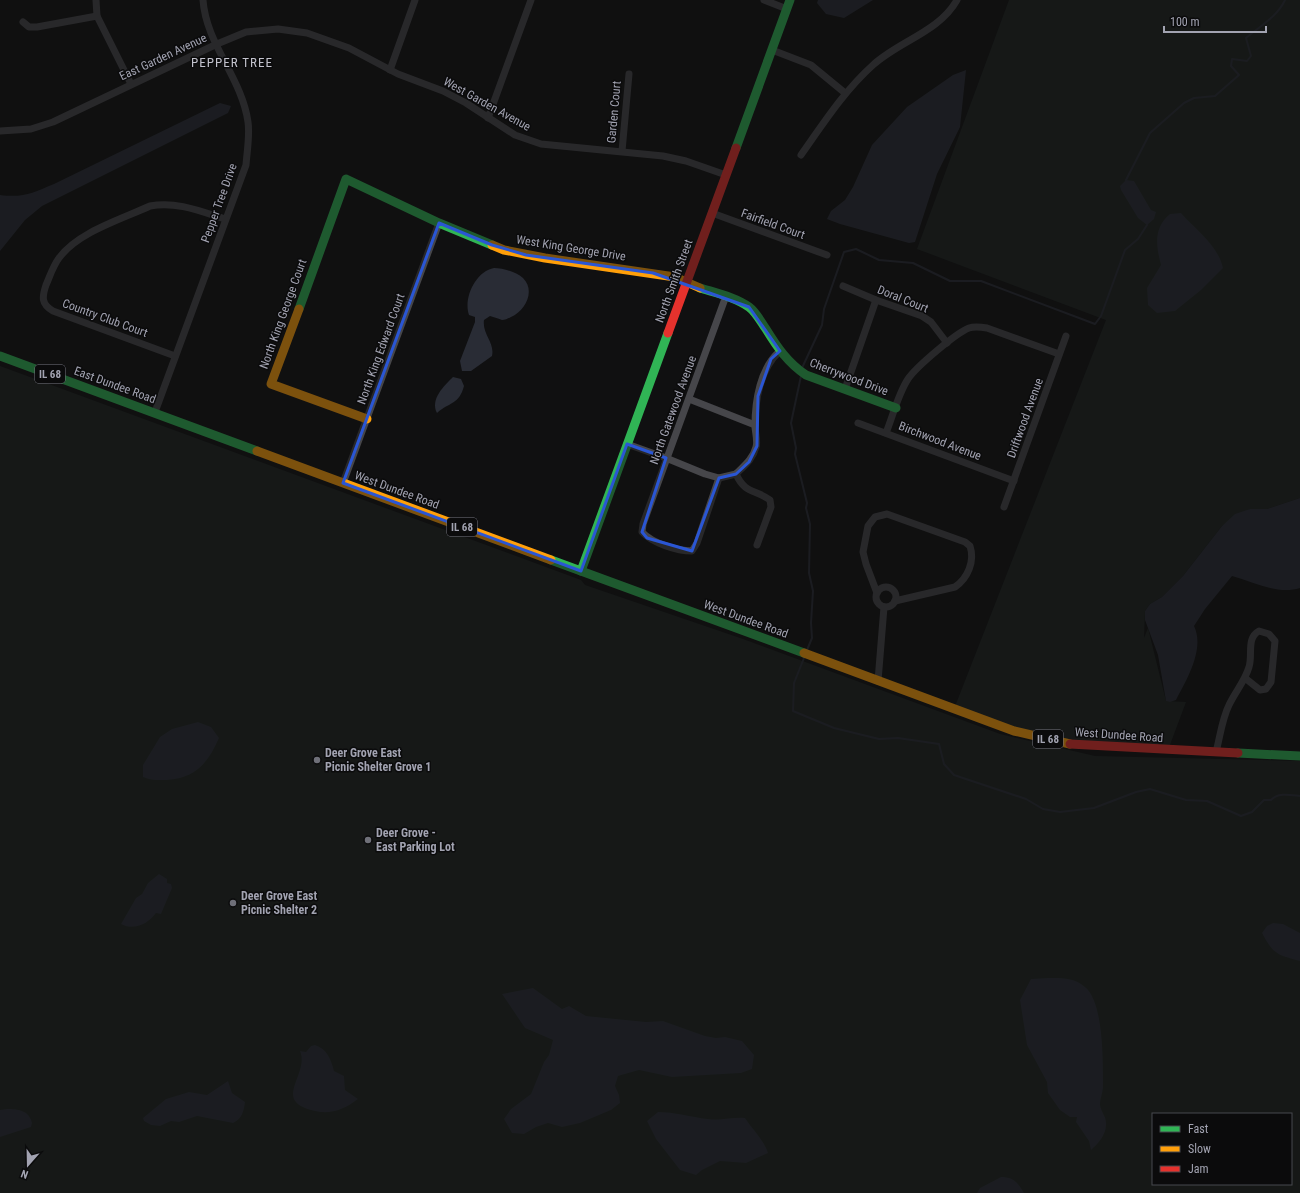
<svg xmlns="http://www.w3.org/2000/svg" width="1300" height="1193" viewBox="0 0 1300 1193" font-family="'Roboto Condensed',sans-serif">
<rect width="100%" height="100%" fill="#101011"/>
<g fill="#1d2320" fill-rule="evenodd">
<path d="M 1009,0 L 1300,0 L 1300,498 L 1267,509 L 1250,509 L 1222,526 L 1183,576 L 1162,597 L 1150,604 L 1145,611 L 1144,638 L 1148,628 L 1166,701 L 1186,702 L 1168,750 L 1041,738 L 954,709 L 1106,320 L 917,249 Z"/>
<path d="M 0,366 L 581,580 L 585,585 L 743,639 L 1000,734 L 1095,756 L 1300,761 L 1300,1193 L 0,1193 ZM 1153,1114 L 1291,1114 L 1291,1184 L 1153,1184 Z"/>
</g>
<g fill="#292c35">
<path d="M 818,0 L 873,0 L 844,18 L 826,14 L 817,3 Z"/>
<path d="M 966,70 L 960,127 L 937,174 L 915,242 L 909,243 L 840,224 L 827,219 L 831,211 L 845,200 L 853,187 L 872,145 L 907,107 L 953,75 Z"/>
<path d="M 220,103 L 231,106 L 228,113 L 42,206 L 25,220 L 0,251 L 0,195 C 24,198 32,193 54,184 Z"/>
<path d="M 1126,180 L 1134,181 L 1151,210 L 1156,212 L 1154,219 L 1147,225 L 1138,218 L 1121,190 L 1120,186 Z"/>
<path d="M 1181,213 C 1196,230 1218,245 1223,268 L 1201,290 L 1175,311 L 1157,313 L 1148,305 L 1147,288 L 1161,265 C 1156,246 1153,228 1170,214 Z"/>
<path d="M 494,268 C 503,268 516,272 523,278 C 536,291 525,311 511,317 C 509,318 505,320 502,320 C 499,319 494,317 490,316 L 484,320 C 482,335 495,342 492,356 L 471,371 L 462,371 L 460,361 L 475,322 L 475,317 L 469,315 C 463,298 476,271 494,268 Z"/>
<path d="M 453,377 L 461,379 L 464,386 C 459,405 449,402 437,413 C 430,399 444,386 453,377 Z"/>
<path d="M 1300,498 L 1300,588 C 1277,595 1254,582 1232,576 L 1205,609 L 1194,626 C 1205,649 1187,679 1176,700 L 1170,702 L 1166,701 L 1158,655 L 1145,620 L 1145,611 L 1150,604 L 1162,597 L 1183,576 L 1222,526 L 1235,514 L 1250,509 L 1267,509 Z"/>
<path d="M 198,722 L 211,727 L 219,738 C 208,763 196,778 167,780 C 159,780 151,781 143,777 L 143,765 L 160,737 L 172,729 Z"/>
<path d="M 159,874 L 167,879 L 167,883 L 171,884 L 172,888 L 161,914 L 156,913 C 148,924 134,931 121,924 L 136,898 L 142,894 L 148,883 Z"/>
<path d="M 1273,923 L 1283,924 L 1300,933 L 1300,961 C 1277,955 1273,954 1262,933 L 1267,926 Z"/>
<path d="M 1048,978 C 1061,978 1074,977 1085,987 C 1104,1002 1103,1063 1103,1087 C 1103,1092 1100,1099 1100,1105 C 1101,1112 1107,1117 1106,1125 C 1106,1135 1098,1144 1091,1150 L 1089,1141 L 1076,1122 L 1077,1117 L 1070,1117 L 1060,1110 L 1048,1093 L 1047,1082 L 1027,1045 L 1020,1000 L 1031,979 Z"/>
<path d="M 533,988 L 562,1009 L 569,1006 L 586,1016 L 646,1022 L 663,1021 L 705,1036 L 716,1038 L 725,1037 L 742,1041 L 754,1055 L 752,1069 L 741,1073 L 672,1077 L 639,1070 L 618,1076 L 615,1086 L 619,1095 L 620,1103 L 611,1110 L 580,1123 L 562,1127 L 548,1123 L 536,1127 L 524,1134 L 512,1133 L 504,1119 L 511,1109 L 531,1094 L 544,1062 L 549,1055 L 553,1040 L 525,1028 L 502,994 Z"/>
<path d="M 315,1045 C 327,1049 331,1059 334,1071 L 344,1076 L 345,1090 L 358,1099 C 345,1109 331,1115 315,1111 C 270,1101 310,1075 300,1051 L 306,1052 L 311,1046 Z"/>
<path d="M 228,1081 L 232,1093 L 245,1102 C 244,1111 242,1119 233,1123 L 197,1116 L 179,1122 L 171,1121 L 160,1126 L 151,1125 L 144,1121 L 143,1118 L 166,1099 L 189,1092 L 207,1095 Z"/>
<path d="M 7,1109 C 18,1109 29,1110 32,1123 L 31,1127 L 0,1137 L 0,1110 Z"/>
<path d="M 658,1112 C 675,1112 691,1117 708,1119 C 720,1121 732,1117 745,1118 C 753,1130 764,1140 768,1153 L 746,1163 L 720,1161 L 702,1170 L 696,1175 L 680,1170 L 656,1139 L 647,1121 Z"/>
<path d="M 1001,1177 C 1014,1177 1018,1183 1024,1193 L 977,1193 L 980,1188 Z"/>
</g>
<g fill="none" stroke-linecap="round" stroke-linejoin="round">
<g stroke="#292c35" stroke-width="2">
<path d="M 1126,180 L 1150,133 L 1184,103 L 1194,98 L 1215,96 L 1239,75 L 1231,66 L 1232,59 L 1247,61 L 1251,56 L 1246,38 C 1260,26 1277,17 1285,0"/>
<path d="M 802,368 L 822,325 L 824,309 L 844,252 L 856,249 L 879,260 L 913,263 L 950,281 L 981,281 L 1095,324 L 1101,316 L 1125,250 L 1138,239 L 1147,225"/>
<path d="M 801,376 L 791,423 L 796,448 L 795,454 L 807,503 L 806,508 L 810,524 L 809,573 L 813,591 L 811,623 L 812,638 L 807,650"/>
<path d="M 804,658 L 794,683 L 793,711 L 834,728 L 879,739 L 898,738 L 939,744 L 944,764 L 954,775 L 1026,799 L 1043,809 L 1060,812 L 1094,808 L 1136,792 L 1150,789 L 1186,800 L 1207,801 L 1241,816 L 1252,812 L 1264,800 L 1271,800 C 1278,792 1291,795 1300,796"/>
</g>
<g stroke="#46464a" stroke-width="7">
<path d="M 96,0 L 97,16 L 131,84"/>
<path d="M 764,0 L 787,9"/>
<path d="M 23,22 L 29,27 L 37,27 L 97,16"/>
<path d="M 772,50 L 811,65 L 845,93"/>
<path d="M 390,70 L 415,0"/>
<path d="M 488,118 L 531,0"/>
<path d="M 0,131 L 31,129 L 53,122 L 217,44 L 246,32 L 278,29 L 307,33 L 349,48 L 398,74 L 443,91 L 466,103 L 515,135 L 541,144 L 663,156 L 686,161 L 726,175"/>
<path d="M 622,151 L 629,74"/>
<path d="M 801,155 C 823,124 844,91 873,65 C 899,41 939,32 957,0"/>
<path d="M 712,213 L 827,255"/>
<path d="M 843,286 L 876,300 L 922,316 L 931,322 L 947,343"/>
<path d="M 175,356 L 53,311 C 41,304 42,297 46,285 C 50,276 53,266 59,258 C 78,232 122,219 150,206 C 176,201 200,211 225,219"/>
<path d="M 845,389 L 876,300"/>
<path d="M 689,399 L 755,425"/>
<path d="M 155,412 L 246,165 C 247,151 250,135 248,122 C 242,78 206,44 203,0"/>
<path d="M 858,423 L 1014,481"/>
<path d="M 886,433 C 893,416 898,394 908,379 C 916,367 956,333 969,328 C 975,326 981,327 987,328 L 1059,354"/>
<path d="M 627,444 L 666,458 L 705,474 L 719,478 L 736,474"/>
<path d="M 736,474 C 744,466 753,459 756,447 C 758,441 755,432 755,426 C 755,401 760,368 780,351"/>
<path d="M 736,474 C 745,494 755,489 770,500 L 771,507 L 757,545"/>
<path d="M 719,478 L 697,543 L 692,551 C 677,551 652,543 642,532 L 643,524 L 726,296"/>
<path d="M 343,483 L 439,223"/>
<path d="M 1004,507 L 1066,336"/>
<circle cx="886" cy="597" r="10"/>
<path d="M 877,593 L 866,564 L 863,552 L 868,526 L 875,517 L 887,514 L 965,542 L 970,546 C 975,561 968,578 955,587 L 895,601"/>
<path d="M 878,681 L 884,607"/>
<path d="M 1216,752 C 1220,737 1222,719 1229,705 C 1235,692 1245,681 1249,667 C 1253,655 1246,638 1259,631 L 1269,634 L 1275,641 L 1271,682 L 1266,689 L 1260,690 L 1245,678"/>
</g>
<g stroke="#30b455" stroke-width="9">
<path d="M 736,148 L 790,0"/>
<path d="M 700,288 C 716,293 735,297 749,307 C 756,312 761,322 766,329 C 777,347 788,363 806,375 L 896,408"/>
<path d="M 299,309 L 346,179 L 439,223 L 492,245"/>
<path d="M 0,356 L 257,451"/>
<path d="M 551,560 L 804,653"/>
<path d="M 581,571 L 668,333"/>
<path d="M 1238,753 L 1300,756"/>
</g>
<g stroke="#ff9f0a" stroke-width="9">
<path d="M 492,245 L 504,250 L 545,258 L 675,277 L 700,288"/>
<path d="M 299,309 L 271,384 L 367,419"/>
<path d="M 257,451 L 551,560"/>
<path d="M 804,653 L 1014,731 L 1070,744"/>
</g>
<g stroke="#e5322d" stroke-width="9">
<path d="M 668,333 L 736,148"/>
<path d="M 1070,744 L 1238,753"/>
</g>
</g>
<path d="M0 0H1300V1193H0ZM 439,223 L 492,245 L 526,255 L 653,273 L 749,307 L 780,351 L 771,359 L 758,396 L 757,446 L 749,462 L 736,474 L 719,478 L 692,551 L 647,538 L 642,532 L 666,458 L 627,444 L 581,571 L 343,483 Z" fill="#101011" fill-opacity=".55" fill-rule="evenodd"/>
<path fill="none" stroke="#2a56d4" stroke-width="3" stroke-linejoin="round" d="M 439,223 L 492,245 L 526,255 L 653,273 L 749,307 L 780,351 L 771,359 L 758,396 L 757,446 L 749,462 L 736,474 L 719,478 L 692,551 L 647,538 L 642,532 L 666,458 L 627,444 L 581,571 L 343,483 Z"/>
<g fill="#6f7079" stroke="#0b0b0c" stroke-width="1.5">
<circle cx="317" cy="760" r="4"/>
<circle cx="368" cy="840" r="4"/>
<circle cx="233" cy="903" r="4"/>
</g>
<g text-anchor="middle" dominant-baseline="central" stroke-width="3" stroke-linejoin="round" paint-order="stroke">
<g fill="#0b0b0c" stroke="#757580" stroke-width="1">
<rect x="35" y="365" width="30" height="18" rx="3"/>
<rect x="447" y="518" width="30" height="18" rx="3"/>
<rect x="1033" y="730" width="30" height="18" rx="3"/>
</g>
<g font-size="11" font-weight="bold" fill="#a2a3b1">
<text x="50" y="374">IL 68</text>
<text x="462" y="527">IL 68</text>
<text x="1048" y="739">IL 68</text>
</g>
<g font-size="12" fill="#a2a3b1" stroke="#0b0b0c">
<text transform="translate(163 57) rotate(-25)">East Garden Avenue</text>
<text transform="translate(487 104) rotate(29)">West Garden Avenue</text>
<text transform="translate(614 112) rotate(-85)">Garden Court</text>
<text transform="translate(219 203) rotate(-70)">Pepper Tree Drive</text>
<text transform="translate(773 224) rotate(20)">Fairfield Court</text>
<text transform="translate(571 248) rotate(9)">West King George Drive</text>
<text transform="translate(674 281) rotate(-70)">North Smith Street</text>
<text transform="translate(903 299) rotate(22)">Doral Court</text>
<text transform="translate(283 314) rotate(-70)">North King George Court</text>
<text transform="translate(105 318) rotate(20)">Country Club Court</text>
<text transform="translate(381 349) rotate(-70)">North King Edward Court</text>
<text transform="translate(849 377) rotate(21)">Cherrywood Drive</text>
<text transform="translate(115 385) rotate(20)">East Dundee Road</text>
<text transform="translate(673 410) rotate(-70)">North Gatewood Avenue</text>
<text transform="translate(1025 418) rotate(-70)">Driftwood Avenue</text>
<text transform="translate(940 441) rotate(21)">Birchwood Avenue</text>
<text transform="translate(397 490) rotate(20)">West Dundee Road</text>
<text transform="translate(746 619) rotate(20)">West Dundee Road</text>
<text transform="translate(1119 735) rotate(4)">West Dundee Road</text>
</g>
<g font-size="12" font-weight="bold" fill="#a2a3b1" stroke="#0b0b0c" text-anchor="start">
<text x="325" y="753">Deer Grove East<tspan x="325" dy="14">Picnic Shelter Grove 1</tspan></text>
<text x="376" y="833">Deer Grove -<tspan x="376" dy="14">East Parking Lot</tspan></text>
<text x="241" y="896">Deer Grove East<tspan x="241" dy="14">Picnic Shelter 2</tspan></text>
</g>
<g font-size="13" letter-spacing="1" fill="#c3c3cd" stroke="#0b0b0c">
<text x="232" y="62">PEPPER TREE</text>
</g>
</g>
<rect x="1152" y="1113" width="140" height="72" fill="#0b0b0c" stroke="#47484e"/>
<rect x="1160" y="1126" width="20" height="6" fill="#30b455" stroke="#47484e"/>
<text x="1188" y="1133" font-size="12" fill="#a2a3b1">Fast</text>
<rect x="1160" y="1146" width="20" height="6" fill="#ff9f0a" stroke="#47484e"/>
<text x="1188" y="1153" font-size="12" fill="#a2a3b1">Slow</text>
<rect x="1160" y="1166" width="20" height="6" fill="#e5322d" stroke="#47484e"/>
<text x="1188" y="1173" font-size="12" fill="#a2a3b1">Jam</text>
<g transform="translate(28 1165) rotate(200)" stroke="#0b0b0c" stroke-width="3" paint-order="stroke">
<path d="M0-3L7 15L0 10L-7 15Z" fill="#a2a3b1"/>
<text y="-6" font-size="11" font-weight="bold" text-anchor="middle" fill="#a2a3b1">N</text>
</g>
<path d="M1164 26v6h102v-6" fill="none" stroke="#a2a3b1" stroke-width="2"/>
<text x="1170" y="26" font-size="12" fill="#a2a3b1" stroke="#0b0b0c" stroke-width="3" paint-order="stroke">100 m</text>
</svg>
